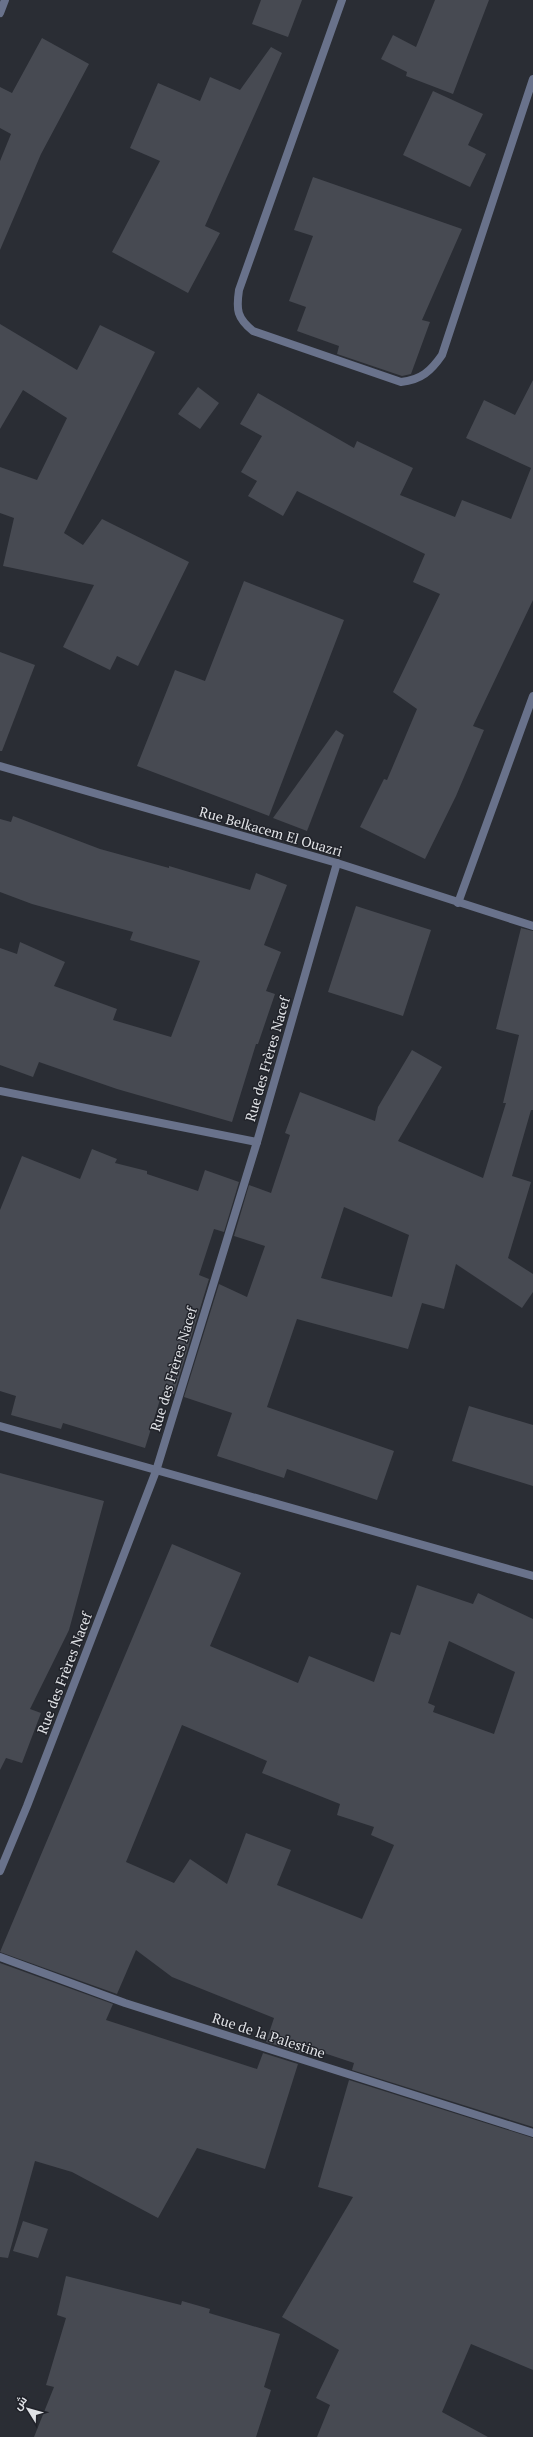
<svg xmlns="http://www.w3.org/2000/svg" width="533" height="2437" viewBox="0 0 533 2437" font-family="'PT Serif',Cairo,serif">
<rect width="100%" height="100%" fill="#2a2d34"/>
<g fill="#474a52" fill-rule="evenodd">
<path d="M 261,0 L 302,0 L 288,37 L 252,24 Z"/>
<path d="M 435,0 L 489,0 L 453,94 L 406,76 L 407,72 L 381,59 L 393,35 L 416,47 Z"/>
<path d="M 42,38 L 89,64 L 41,154 L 0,250 L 0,161 L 11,134 L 0,128 L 0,87 L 12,93 Z"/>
<path d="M 271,47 L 282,53 L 205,226 L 220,233 L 188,293 L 112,252 L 160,161 L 130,148 L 158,83 L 200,101 L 210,77 L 240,90 Z"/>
<path d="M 433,91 L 483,114 L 468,145 L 486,154 L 470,187 L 403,155 Z"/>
<path d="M 313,177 L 462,229 L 422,320 L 430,322 L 411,374 L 402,376 L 337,354 L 339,346 L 297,331 L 306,307 L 289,301 L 313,236 L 294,230 Z"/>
<path d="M 0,324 L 77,370 L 100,325 L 155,352 L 64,533 L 83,545 L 102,519 L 189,562 L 138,666 L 117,656 L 110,670 L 63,647 L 94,585 L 3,566 L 14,518 L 0,513 L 0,467 L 37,480 L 67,418 L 23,390 L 0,429 Z"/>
<path d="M 533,380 L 533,600 L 473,726 L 484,730 L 456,796 L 425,859 L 360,827 L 384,779 L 387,780 L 417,709 L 393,692 L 440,594 L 413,582 L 425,554 L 297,491 L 283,516 L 248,496 L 257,481 L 241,472 L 262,436 L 240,424 L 258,393 L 354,448 L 357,441 L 413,468 L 400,495 L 455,517 L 462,500 L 511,519 L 531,468 L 466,438 L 484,400 L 515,415 Z"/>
<path d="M 198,387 L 219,403 L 200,429 L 178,414 Z"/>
<path d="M 244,581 L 344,620 L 269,816 L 137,766 L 175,670 L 205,681 Z"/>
<path d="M 0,652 L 35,665 L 2,751 L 0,751 Z"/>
<path d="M 336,730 L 344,735 L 307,831 L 273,818 Z"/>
<path d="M 13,816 L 100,849 L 169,868 L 169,866 L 250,890 L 256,873 L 287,885 L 264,945 L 281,952 L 266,991 L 275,994 L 258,1044 L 256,1044 L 232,1122 L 117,1089 L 39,1062 L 33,1077 L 0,1065 L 0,948 L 17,954 L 20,942 L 65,962 L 54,986 L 117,1009 L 113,1020 L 171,1037 L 200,961 L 130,940 L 133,932 L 32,904 L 0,892 L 0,819 L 11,822 Z"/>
<path d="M 356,906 L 431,930 L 403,1016 L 328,992 Z"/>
<path d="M 521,928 L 533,931 L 533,1110 L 531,1110 L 512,1176 L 531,1182 L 508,1258 L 533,1274 L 533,1292 L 522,1308 L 456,1264 L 444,1309 L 422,1303 L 408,1349 L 297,1319 L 267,1407 L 394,1451 L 377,1500 L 287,1469 L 284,1478 L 217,1456 L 232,1413 L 184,1397 L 219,1284 L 247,1297 L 265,1246 L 234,1236 L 249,1185 L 271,1193 L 290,1135 L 285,1133 L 300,1092 L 375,1121 L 378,1107 L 412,1050 L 442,1067 L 398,1141 L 483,1178 L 506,1103 L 503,1103 L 519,1035 L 496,1029 ZM 344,1207 L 409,1235 L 392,1297 L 321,1278 Z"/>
<path d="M 92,1149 L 117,1159 L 115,1163 L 147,1171 L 147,1174 L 198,1191 L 205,1170 L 239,1182 L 224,1232 L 214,1229 L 199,1275 L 209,1279 L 174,1394 L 163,1390 L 145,1448 L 63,1423 L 61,1429 L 11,1415 L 16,1396 L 0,1391 L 0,1210 L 22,1156 L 80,1179 Z"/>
<path d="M 469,1406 L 533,1425 L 533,1486 L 452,1461 Z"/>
<path d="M 0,1473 L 104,1501 L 69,1630 L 30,1709 L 41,1713 L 22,1763 L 6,1758 L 0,1770 Z"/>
<path d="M 172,1544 L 241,1573 L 210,1646 L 298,1683 L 309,1656 L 374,1682 L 391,1632 L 400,1635 L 417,1585 L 473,1604 L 478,1593 L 533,1619 L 533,2127 L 352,2070 L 354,2063 L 303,2046 L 301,2053 L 266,2042 L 274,2018 L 172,1977 L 136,1950 L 117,1994 L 0,1952 ZM 449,1641 L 515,1672 L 494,1734 L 433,1712 L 435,1706 L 428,1703 ZM 182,1725 L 267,1761 L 262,1773 L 340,1804 L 337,1815 L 374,1827 L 371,1835 L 394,1845 L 362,1919 L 277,1885 L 291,1850 L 246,1833 L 227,1884 L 190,1859 L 174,1883 L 126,1862 Z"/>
<path d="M 0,1963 L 113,2004 L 106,2020 L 257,2069 L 263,2053 L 298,2064 L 265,2169 L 197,2148 L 158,2218 L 72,2172 L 35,2161 L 8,2258 L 0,2257 Z"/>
<path d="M 349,2080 L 533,2138 L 533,2370 L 471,2344 L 442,2412 L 488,2437 L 317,2437 L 330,2405 L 316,2398 L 339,2350 L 282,2317 L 353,2197 L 318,2187 Z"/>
<path d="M 23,2221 L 48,2229 L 38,2258 L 13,2251 Z"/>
<path d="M 66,2276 L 181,2305 L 182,2301 L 210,2309 L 209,2313 L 280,2334 L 264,2387 L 271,2390 L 256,2437 L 34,2437 L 54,2387 L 46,2385 L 66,2318 L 57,2315 Z"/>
</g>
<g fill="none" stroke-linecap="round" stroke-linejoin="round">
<g stroke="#69728b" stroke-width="8">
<path d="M 342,0 L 239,290 C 236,310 237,318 253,331 L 401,382 C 421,380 431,371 442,355 L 533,79"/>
<path d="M 0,13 L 5,0"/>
<path d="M 458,903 L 533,696"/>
<path d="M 0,1091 L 257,1142"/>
<path d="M 0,1426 L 533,1576"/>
</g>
<g stroke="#69728b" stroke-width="8">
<path d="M 0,766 L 337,863 L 533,926"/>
<path d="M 0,1871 L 27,1806 L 156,1471 L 257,1142 L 337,863"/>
<path d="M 0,1957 L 125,2003 L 533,2133"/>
</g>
</g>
<g text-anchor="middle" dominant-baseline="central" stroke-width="3" stroke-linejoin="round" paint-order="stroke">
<g font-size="14" fill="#e0e2e6" stroke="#21232a">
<text transform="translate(271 831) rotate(16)">Rue Belkacem El Ouazri</text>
<text transform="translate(267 1059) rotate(-74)">Rue des Frères Nacef</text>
<text transform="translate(173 1369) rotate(-73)">Rue des Frères Nacef</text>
<text transform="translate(64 1673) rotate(-69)">Rue des Frères Nacef</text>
<text transform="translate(269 2035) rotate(18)">Rue de la Palestine</text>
</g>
</g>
<g transform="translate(28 2409) rotate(307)" stroke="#21232a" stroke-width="3" paint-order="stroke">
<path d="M0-3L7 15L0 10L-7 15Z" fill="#e0e2e6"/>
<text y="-6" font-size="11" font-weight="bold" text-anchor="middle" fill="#e0e2e6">ش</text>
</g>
</svg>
